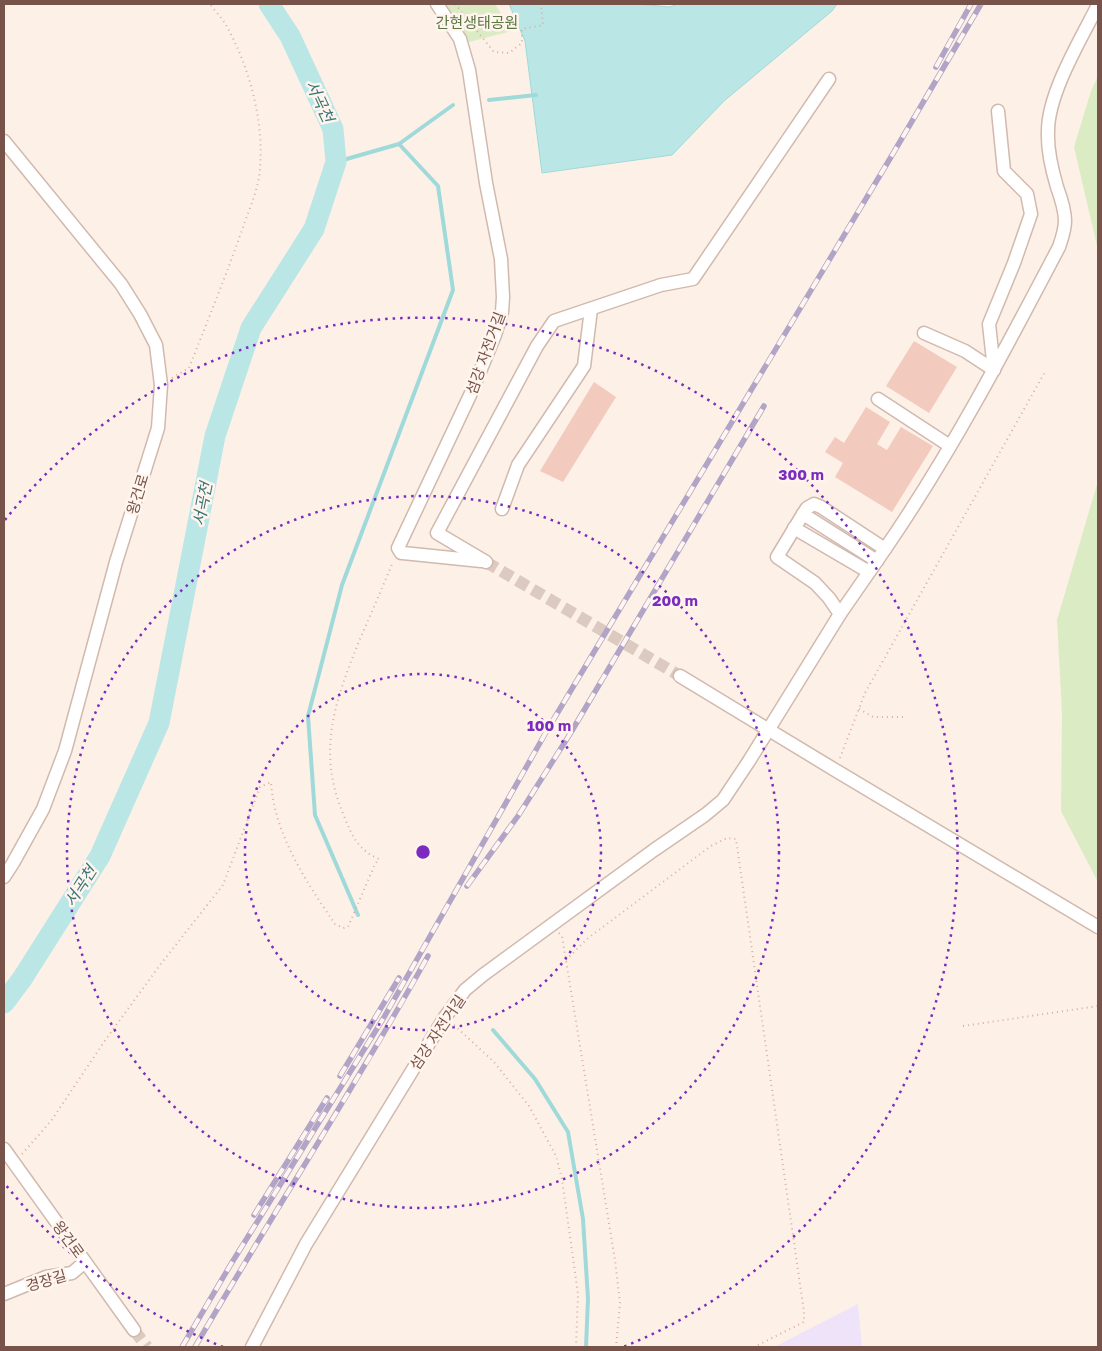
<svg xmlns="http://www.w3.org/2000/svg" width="1102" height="1351" viewBox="0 0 1102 1351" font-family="'Golos Text','Noto Sans KR',sans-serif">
<rect width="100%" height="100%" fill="#fdf1e7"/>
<path fill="#eee3f9" d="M 858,1304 L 862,1347 L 774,1347 Z"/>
<g fill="#dbebc4">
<path d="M 440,4 L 495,4 L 512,31 L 469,42 Z"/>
<path d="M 1098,76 L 1098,250 L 1074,147 L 1091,91 Z"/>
<path d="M 1098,481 L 1098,882 L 1061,811 L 1062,713 L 1057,620 Z"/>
</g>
<path fill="#bae7e6" stroke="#a0d9d9" d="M 509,4 L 638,4 L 670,7 L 678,4 L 837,4 L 832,11 L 724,101 L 672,155 L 542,173 L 525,41 Z"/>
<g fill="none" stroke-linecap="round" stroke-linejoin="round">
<g stroke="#a0d9d9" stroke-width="4">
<path d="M 489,100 L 536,95"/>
<path d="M 399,144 L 453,105"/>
<path d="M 336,162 L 399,144 L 438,186 L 453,290 L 342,585 L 308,716 L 315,815 L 358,915"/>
<path d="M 493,1030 L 535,1079 L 568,1132 L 583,1219 L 588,1299 L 586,1347"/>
</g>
<path stroke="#bae7e6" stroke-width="21" d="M 4,1003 L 22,979 L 100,856 L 159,723 L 215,436 L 251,328 L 314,229 L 336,162 L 333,129 L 290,36 L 269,4"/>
</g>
<g fill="#f3cabe">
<path d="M 914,341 L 957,367 L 929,413 L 886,386 Z"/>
<path d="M 594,382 L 616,397 L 563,482 L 540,471 Z"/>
<path d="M 866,407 L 890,422 L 877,444 L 887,450 L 901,427 L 933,446 L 892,512 L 835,477 L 843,463 L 825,452 L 835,437 L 844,443 Z"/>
</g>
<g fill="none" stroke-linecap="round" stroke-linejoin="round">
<g stroke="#dccac0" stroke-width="12" stroke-dasharray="12 6" stroke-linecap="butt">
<path d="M 486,562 L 680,676"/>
<path d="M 134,1330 L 147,1347"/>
</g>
<defs>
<g id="minor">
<path d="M 437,4 L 460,39 L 469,70 L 486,183 L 501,259 L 503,297 L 502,312 L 495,335 L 472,391 L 398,548 L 401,553 L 403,553 L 481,561"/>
<path d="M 4,141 L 121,284 L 140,314 L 156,345 L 161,385 L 158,428 L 116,562 L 65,751 L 43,809 L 13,863 L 4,877"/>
<path d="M 924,333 L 965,351 L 994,370"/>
<path d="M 994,370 L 989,324 L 1014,263 L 1031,214 L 1027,194 L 1004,171 L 998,111"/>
<path d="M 878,399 L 950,446"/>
<path d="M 814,504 L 821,507 L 885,549 L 840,614 L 829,598 L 815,583 L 777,557 L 803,514 L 807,508 Z"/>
<path d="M 502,509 L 518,465 L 584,366 L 591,309"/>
<path d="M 803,514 L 877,561"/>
<path d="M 794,528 L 869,572"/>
<path d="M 885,549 C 951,453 1005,350 1059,247 C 1062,238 1065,230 1065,221 C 1065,210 1061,198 1057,187 C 1052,170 1047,150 1048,131 C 1048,93 1081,39 1098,5"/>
<path d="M 486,562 L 437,533 L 537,346 L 554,321 L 661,285 L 693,279 L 829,79"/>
<path d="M 680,676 L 835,770 L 1098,927"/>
<path d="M 4,1149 L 134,1330"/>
<path d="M 4,1294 L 46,1277 L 72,1273 L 85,1262"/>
<path d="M 252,1347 L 306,1244 L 445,1017 L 465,990 L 483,975 L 654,850 L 705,815 L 723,800 L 749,761 L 840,614"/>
</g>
</defs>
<use href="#minor" stroke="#d1b9ae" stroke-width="15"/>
<g stroke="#d8ada0" stroke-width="2" stroke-dasharray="1 4" stroke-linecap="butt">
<path d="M 455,4 L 494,52 L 509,53 L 522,43 L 522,29 L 543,25 L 541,4"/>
<path d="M 172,378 L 189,368 C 207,322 226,276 242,230 C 249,209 259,189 260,168 C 264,120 249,66 226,25 C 222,18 215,11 210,4"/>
<path d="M 859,709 L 873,717 L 904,717"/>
<path d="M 840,758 L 865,693 L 1046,370"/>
<path d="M 559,933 L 562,936 L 615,1260 L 620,1303 L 616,1347"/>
<path d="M 566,960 L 587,939 L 711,846 L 727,838 L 736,839 L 804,1312 L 804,1322 L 754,1347"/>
<path d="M 454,1025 L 494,1062 L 529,1106 L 556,1156 L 562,1179 L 578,1294 L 576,1347"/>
<path d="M 963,1026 L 1098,1006"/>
<path d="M 22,1154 L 51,1121 L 106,1039 L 160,965 L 223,885 L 260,787 L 271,782 C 274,834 307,883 335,924 L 343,928 L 348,927 L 375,864 L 379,859 C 358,850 352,836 344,816 C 316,751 335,701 360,639 C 371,614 382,588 393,562"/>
</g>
<use href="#minor" stroke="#fff" stroke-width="12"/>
<defs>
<g id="rail">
<path d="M 936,67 L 971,4"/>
<path d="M 467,886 L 518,816 L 570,734 L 764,406"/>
<path d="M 340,1076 L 399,978"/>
<path d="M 254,1215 L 327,1098"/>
<path d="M 182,1347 L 231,1264 L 383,1019 L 549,727 L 888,162 L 981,4"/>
<path d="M 195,1347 C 271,1216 354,1089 428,956"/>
</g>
</defs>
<use href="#rail" stroke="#b1a4c7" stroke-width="5.5"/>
<use href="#rail" stroke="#fff5ee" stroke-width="4" stroke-dasharray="11" stroke-linecap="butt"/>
</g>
<g fill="none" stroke="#7b2cbf" stroke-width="2.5" stroke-dasharray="2.5 5">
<circle cx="423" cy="852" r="178"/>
<circle cx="423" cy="852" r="356"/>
<path d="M223 1347A534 534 0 0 1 5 1184M5 520A534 534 0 1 1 623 1347"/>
</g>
<g text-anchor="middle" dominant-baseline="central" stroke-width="5" stroke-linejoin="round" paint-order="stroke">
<g font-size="15" fill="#59773f" stroke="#fff5ee">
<text x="477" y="22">간현생태공원</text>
</g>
<g font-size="15" fill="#77534a" stroke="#fff5ee">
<text transform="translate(485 353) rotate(-70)">섬강 자전거길</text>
<text transform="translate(137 494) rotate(-73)">왕건로</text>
<text transform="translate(437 1032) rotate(-56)">섬강 자전거길</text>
<text transform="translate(69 1239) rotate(54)">왕건로</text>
<text transform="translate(46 1280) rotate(-16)">경장길</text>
</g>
<g font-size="16" font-style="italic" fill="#3a7676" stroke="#fff5ee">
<text transform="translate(320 101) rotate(65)">서곡천</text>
<text transform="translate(202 504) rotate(-79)">서곡천</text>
<text transform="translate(80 886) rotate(-57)">서곡천</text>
</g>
</g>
<circle cx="423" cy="852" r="8" fill="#7b2cbf" stroke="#fff5ee" stroke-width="2.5"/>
<g font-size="15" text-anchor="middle" font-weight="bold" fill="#7b2cbf" stroke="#fff5ee" stroke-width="5" stroke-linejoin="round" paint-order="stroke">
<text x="801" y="480">300 m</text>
<text x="675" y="606">200 m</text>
<text x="549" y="731">100 m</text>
</g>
<rect width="1102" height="1351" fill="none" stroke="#77534a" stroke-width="10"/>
</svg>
